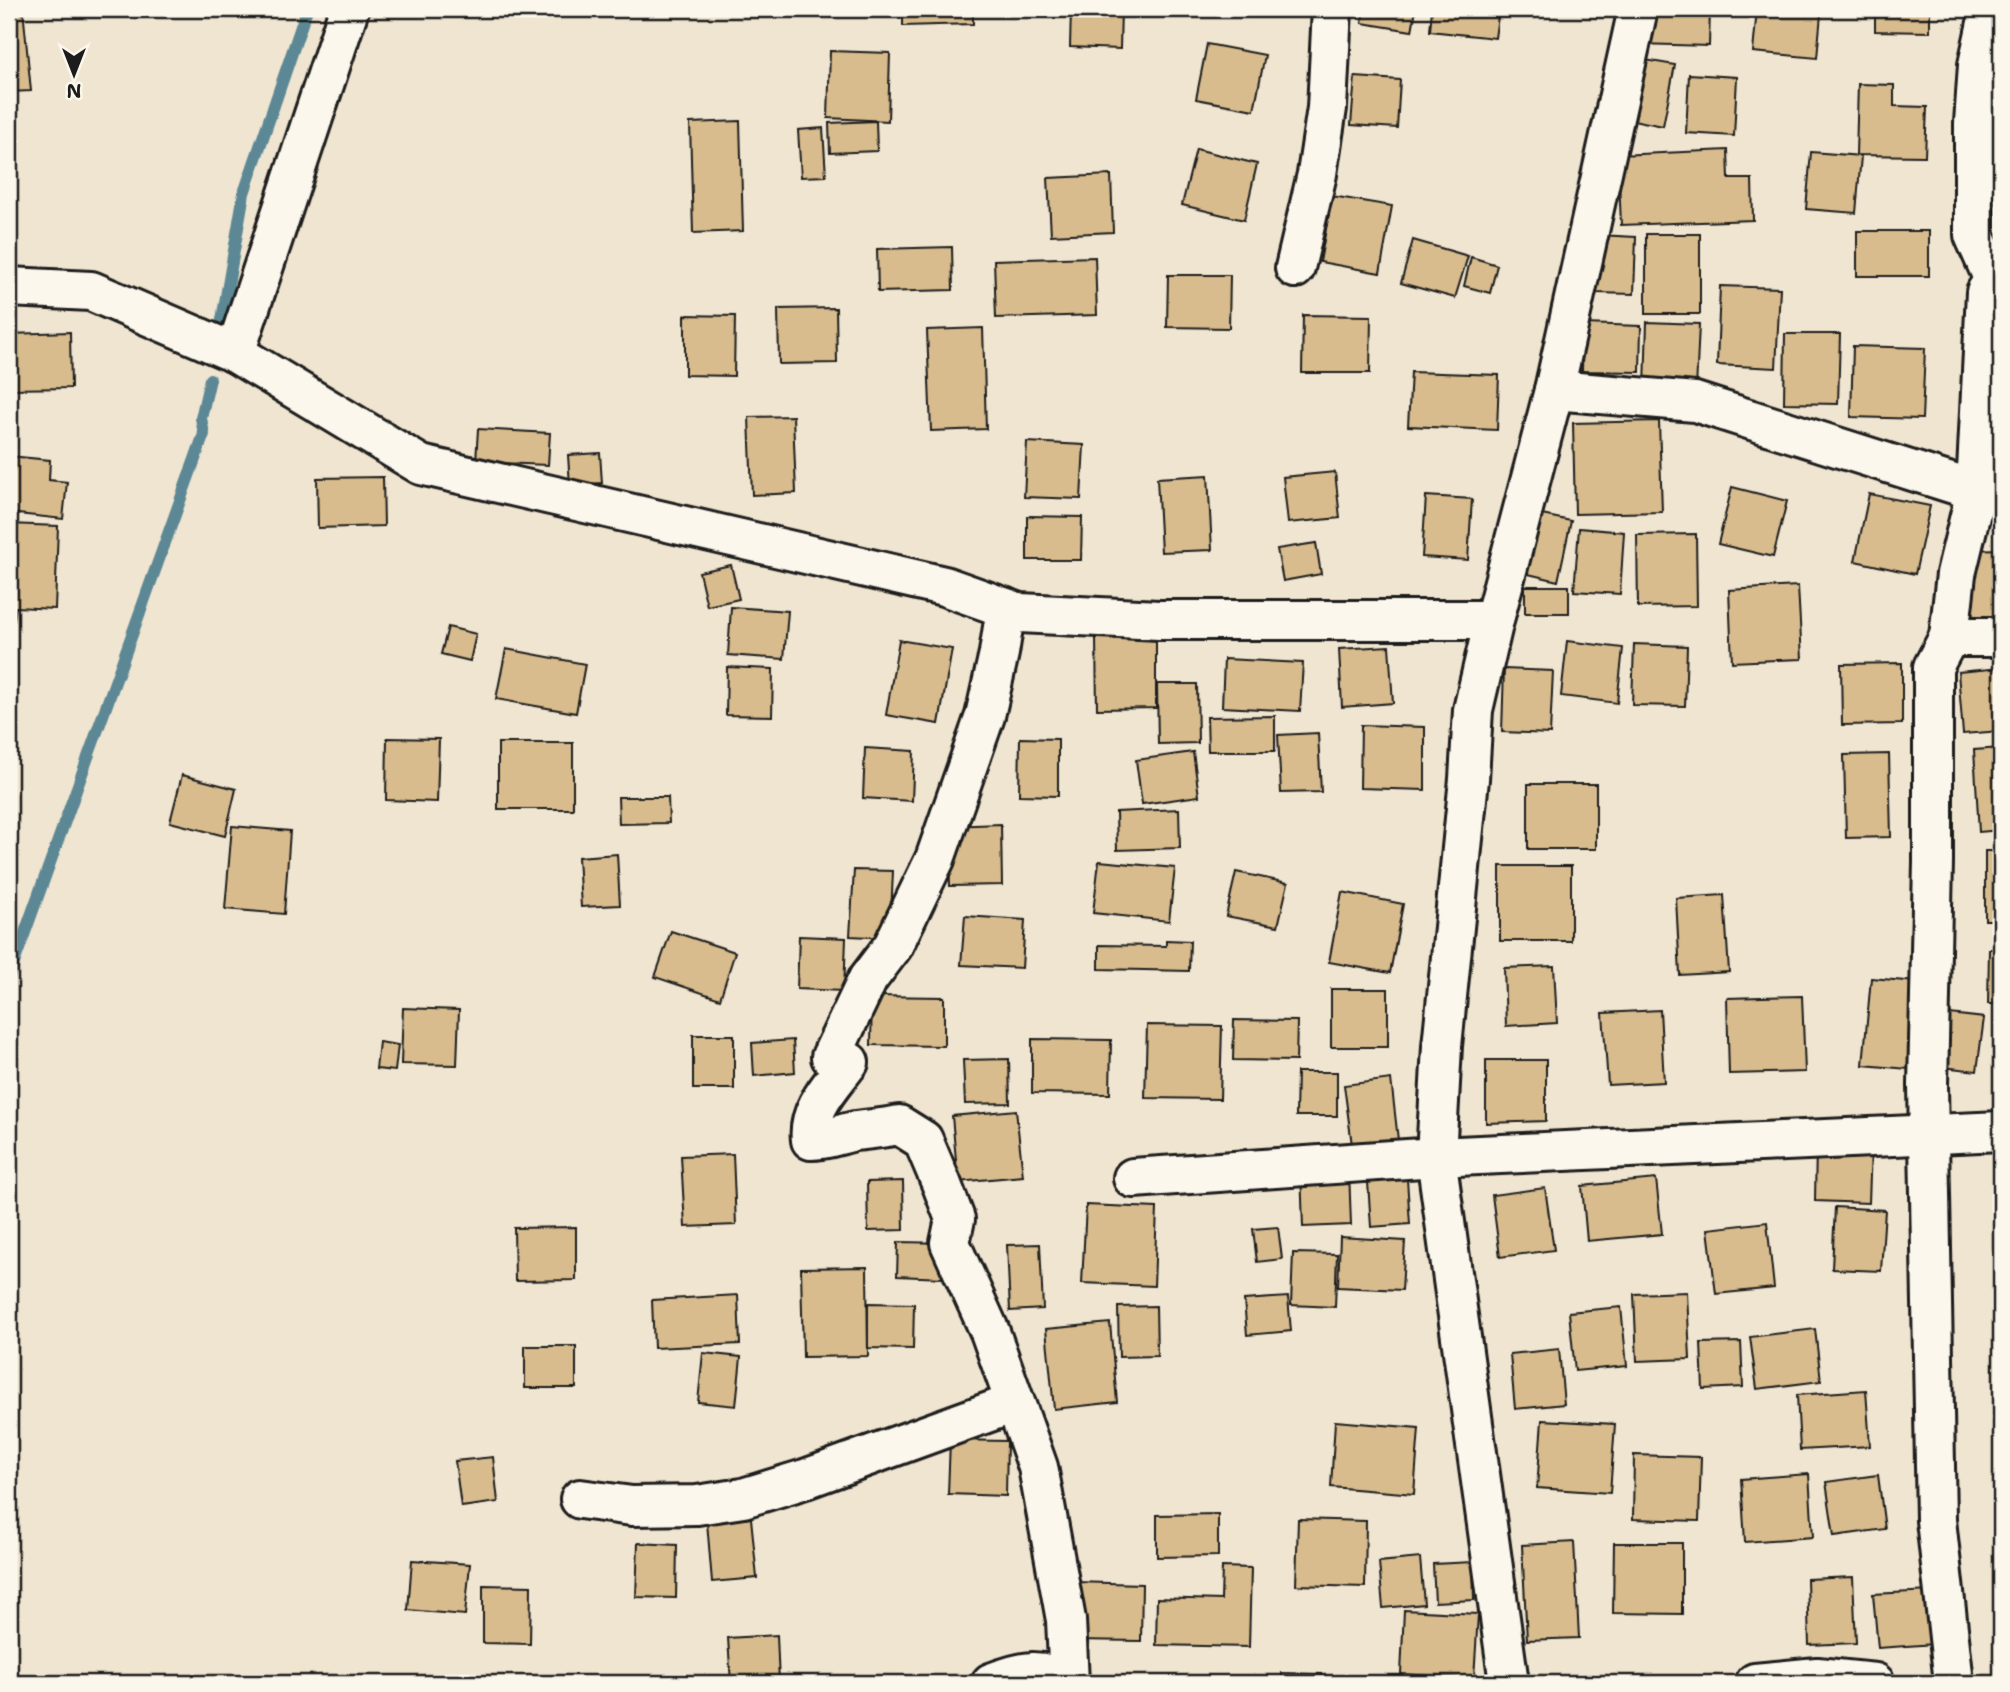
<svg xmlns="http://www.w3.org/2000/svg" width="2010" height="1692" viewBox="0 0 2010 1692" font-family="'Shantell Sans',sans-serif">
<rect width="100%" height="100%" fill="#f0e5d0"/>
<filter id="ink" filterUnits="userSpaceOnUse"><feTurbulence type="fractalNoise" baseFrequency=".0143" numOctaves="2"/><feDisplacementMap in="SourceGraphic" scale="14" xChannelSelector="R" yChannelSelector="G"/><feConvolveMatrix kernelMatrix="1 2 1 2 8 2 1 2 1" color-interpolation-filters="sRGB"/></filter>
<g filter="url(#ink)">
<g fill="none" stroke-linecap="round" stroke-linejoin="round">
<g stroke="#5c8895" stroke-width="12">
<path d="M 220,331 L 244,193 L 307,9"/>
<path d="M 9,977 L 204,434 L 201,418 L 210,379"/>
</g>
</g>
<g fill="#d8bc8d" stroke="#1c1c1c" stroke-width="2">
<path d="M 23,9 L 31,91 L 9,92 L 9,10 Z"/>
<path d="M 903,9 L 973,9 L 973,24 L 903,26 Z"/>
<path d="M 1071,9 L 1121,9 L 1120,49 L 1070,47 Z"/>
<path d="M 1364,9 L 1416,9 L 1412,31 L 1362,23 Z"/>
<path d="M 1432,9 L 1499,9 L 1495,38 L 1430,31 Z"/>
<path d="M 1639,9 L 1710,9 L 1709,46 L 1638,44 Z"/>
<path d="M 1757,9 L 1821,14 L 1817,58 L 1753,52 Z"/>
<path d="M 1875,9 L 1930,9 L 1930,32 L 1875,31 Z"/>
<path d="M 1207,44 L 1265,55 L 1254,110 L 1196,99 Z"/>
<path d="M 830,51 L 890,53 L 888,121 L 828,118 Z"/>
<path d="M 1645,60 L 1675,65 L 1663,126 L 1633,120 Z"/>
<path d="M 1689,74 L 1737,77 L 1734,136 L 1686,133 Z"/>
<path d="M 1355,77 L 1400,80 L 1397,128 L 1351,125 Z"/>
<path d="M 1858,84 L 1894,85 L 1894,106 L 1927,107 L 1925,156 L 1856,155 Z"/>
<path d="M 740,121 L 743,231 L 693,233 L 690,123 Z"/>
<path d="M 876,121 L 877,151 L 830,153 L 829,123 Z"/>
<path d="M 823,128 L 826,176 L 801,177 L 798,130 Z"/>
<path d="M 1196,149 L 1257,164 L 1244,220 L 1182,205 Z"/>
<path d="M 1728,150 L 1729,179 L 1752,179 L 1753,220 L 1621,225 L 1618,155 Z"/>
<path d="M 1811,152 L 1861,156 L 1856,213 L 1806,209 Z"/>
<path d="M 1111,175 L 1113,232 L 1051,235 L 1048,178 Z"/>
<path d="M 1332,196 L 1392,206 L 1380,273 L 1320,262 Z"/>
<rect x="1857" y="231" width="72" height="45"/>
<rect x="1646" y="234" width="54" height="80"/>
<path d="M 1598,235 L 1636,237 L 1634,294 L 1596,293 Z"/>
<path d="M 1413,240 L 1468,256 L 1455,298 L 1401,283 Z"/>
<path d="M 952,247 L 953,290 L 878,292 L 877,249 Z"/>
<path d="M 1095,257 L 1097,315 L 996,318 L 994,260 Z"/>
<path d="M 1471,257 L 1497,265 L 1490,293 L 1464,286 Z"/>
<path d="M 1168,275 L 1230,275 L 1229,328 L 1167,327 Z"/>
<path d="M 1720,286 L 1780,288 L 1776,368 L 1717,365 Z"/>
<path d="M 836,308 L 837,363 L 779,364 L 778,309 Z"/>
<path d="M 685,315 L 735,316 L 734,376 L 685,375 Z"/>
<path d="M 1303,315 L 1371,316 L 1370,373 L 1302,373 Z"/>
<path d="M 1647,322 L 1699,324 L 1696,390 L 1645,388 Z"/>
<path d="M 1583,324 L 1641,326 L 1640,372 L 1582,371 Z"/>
<path d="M 983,328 L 986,429 L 931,431 L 927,330 Z"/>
<path d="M 70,332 L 71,388 L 9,389 L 9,334 Z"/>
<path d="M 1785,334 L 1840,334 L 1838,404 L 1784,403 Z"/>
<path d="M 1853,346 L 1925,348 L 1922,419 L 1851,417 Z"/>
<path d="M 1411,372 L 1499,375 L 1497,430 L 1408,426 Z"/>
<path d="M 793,416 L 796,493 L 752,495 L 749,417 Z"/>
<path d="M 1659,421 L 1662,512 L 1575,514 L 1573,423 Z"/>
<path d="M 478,429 L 550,433 L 548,465 L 476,462 Z"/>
<path d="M 1027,442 L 1084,445 L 1081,499 L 1024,497 Z"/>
<path d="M 600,453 L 602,483 L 570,485 L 568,455 Z"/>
<path d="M 9,456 L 50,460 L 49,480 L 67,482 L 63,519 L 9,513 Z"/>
<path d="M 1335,472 L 1340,518 L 1288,523 L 1283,477 Z"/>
<path d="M 1208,475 L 1212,550 L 1161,552 L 1157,478 Z"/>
<path d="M 383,477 L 384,526 L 318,528 L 317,478 Z"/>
<path d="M 1732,487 L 1787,501 L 1773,557 L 1718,544 Z"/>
<path d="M 1869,494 L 1930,506 L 1915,574 L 1855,561 Z"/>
<path d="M 1426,496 L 1472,499 L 1468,560 L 1422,557 Z"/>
<path d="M 1537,514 L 1571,521 L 1558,581 L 1524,573 Z"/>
<path d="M 1027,516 L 1082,517 L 1081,560 L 1027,560 Z"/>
<path d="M 9,524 L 58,526 L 55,609 L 16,607 L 14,621 L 9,621 Z"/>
<path d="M 1579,528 L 1624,532 L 1620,594 L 1574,591 Z"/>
<path d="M 1696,534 L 1697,606 L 1638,607 L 1637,535 Z"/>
<path d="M 1316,543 L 1321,574 L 1283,581 L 1277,549 Z"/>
<path d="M 2001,549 L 2001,620 L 1969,621 L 1967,550 Z"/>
<path d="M 731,565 L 739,599 L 707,606 L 699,572 Z"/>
<rect x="1525" y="586" width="44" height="27"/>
<path d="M 1798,586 L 1802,659 L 1732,662 L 1729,590 Z"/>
<path d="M 731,607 L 788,611 L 784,659 L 728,655 Z"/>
<path d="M 448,627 L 476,634 L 470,661 L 441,654 Z"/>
<path d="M 1156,637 L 1156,708 L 1097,709 L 1096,638 Z"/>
<path d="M 899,640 L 952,649 L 939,724 L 886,715 Z"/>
<path d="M 1567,641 L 1623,648 L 1617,703 L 1561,696 Z"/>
<path d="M 1634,644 L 1687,646 L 1685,706 L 1632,705 Z"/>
<path d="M 1389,646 L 1393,703 L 1342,707 L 1339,649 Z"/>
<path d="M 506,649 L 585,664 L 576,713 L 496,699 Z"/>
<path d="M 1224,659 L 1303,663 L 1300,711 L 1222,707 Z"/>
<path d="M 1902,663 L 1902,724 L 1842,725 L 1841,664 Z"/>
<path d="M 727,667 L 773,669 L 772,716 L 726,715 Z"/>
<path d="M 2001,668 L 2001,731 L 1963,734 L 1958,672 Z"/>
<path d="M 1504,669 L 1553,671 L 1550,734 L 1502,732 Z"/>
<path d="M 1157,684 L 1197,684 L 1198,743 L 1158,744 Z"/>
<path d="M 1275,716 L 1275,751 L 1208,751 L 1207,717 Z"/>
<path d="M 1361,725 L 1425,727 L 1425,790 L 1360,788 Z"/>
<path d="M 1318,733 L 1321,792 L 1281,793 L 1278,735 Z"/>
<path d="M 387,738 L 439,739 L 437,802 L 386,800 Z"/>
<path d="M 1020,738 L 1058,739 L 1058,796 L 1019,795 Z"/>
<rect x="498" y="743" width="75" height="66"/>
<path d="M 865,748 L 914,751 L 912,801 L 863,798 Z"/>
<path d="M 2001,748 L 2001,830 L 1979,832 L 1974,750 Z"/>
<path d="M 1193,752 L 1199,796 L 1142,804 L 1136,760 Z"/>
<path d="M 1889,754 L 1891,837 L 1846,838 L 1844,755 Z"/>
<path d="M 182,775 L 236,789 L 225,836 L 170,822 Z"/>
<rect x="1528" y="784" width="68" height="65"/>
<path d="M 618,797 L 668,797 L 669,823 L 619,824 Z"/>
<path d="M 1179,809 L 1180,848 L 1117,850 L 1116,812 Z"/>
<path d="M 1001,824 L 1002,885 L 950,886 L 948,826 Z"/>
<path d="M 232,826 L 290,831 L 284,914 L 225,909 Z"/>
<rect x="1985" y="851" width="16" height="69"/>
<path d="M 617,854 L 620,905 L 581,907 L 578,857 Z"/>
<path d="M 1099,861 L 1175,868 L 1169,921 L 1093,913 Z"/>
<rect x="1500" y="866" width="71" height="75"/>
<path d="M 854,870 L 893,871 L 890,938 L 850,936 Z"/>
<path d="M 1236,872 L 1288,883 L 1278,926 L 1226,916 Z"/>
<path d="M 1342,892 L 1403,904 L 1390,973 L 1329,962 Z"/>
<path d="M 1724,895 L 1729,972 L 1680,975 L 1676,898 Z"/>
<path d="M 965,916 L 1025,920 L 1022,968 L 961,965 Z"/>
<path d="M 671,931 L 735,952 L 720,999 L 655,977 Z"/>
<path d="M 799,936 L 846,938 L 844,991 L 797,989 Z"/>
<path d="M 1166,940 L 1190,941 L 1189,971 L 1099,969 L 1099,945 L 1166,946 Z"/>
<path d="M 1989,949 L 2001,949 L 2001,1004 L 1988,1004 Z"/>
<path d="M 1554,966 L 1557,1023 L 1506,1026 L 1504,968 Z"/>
<path d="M 1871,978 L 1928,983 L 1920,1070 L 1863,1065 Z"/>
<rect x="1331" y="989" width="57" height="58"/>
<path d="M 872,996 L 944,997 L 944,1046 L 871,1045 Z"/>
<path d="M 1802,996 L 1805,1072 L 1729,1074 L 1727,998 Z"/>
<path d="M 403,1008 L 459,1010 L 457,1065 L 401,1064 Z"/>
<path d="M 1660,1010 L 1664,1082 L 1608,1085 L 1603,1013 Z"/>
<path d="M 1941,1013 L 1984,1018 L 1977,1071 L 1934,1066 Z"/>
<path d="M 1234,1020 L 1297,1021 L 1296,1061 L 1233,1060 Z"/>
<path d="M 1147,1025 L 1222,1026 L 1220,1099 L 1145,1098 Z"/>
<rect x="693" y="1035" width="41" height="54"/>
<path d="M 1032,1039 L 1111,1040 L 1110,1094 L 1032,1093 Z"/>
<path d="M 793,1040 L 795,1072 L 754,1076 L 752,1043 Z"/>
<path d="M 379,1042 L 398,1045 L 395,1071 L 376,1069 Z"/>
<path d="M 1009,1059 L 1010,1103 L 965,1104 L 963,1060 Z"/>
<path d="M 1486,1060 L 1546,1060 L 1546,1121 L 1486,1123 Z"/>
<path d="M 1297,1072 L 1337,1072 L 1337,1116 L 1296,1116 Z"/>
<path d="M 1391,1079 L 1398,1140 L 1352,1145 L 1344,1085 Z"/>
<path d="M 1016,1110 L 1023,1176 L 958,1182 L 952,1116 Z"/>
<path d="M 1816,1145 L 1871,1147 L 1869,1203 L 1815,1201 Z"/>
<path d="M 733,1154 L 736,1225 L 685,1227 L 681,1156 Z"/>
<path d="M 1406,1164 L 1410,1224 L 1371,1227 L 1367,1167 Z"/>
<path d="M 1349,1169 L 1351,1225 L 1303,1227 L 1301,1170 Z"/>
<path d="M 1656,1179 L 1662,1234 L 1587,1241 L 1582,1186 Z"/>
<path d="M 903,1181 L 904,1230 L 868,1231 L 867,1182 Z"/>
<path d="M 1545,1188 L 1554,1250 L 1500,1257 L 1492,1195 Z"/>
<path d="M 1086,1205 L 1157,1208 L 1154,1286 L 1082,1283 Z"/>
<path d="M 1835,1207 L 1885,1210 L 1881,1271 L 1832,1269 Z"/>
<path d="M 1767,1222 L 1774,1288 L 1716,1294 L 1708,1229 Z"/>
<path d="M 576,1227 L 576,1280 L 515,1281 L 514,1228 Z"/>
<path d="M 1278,1227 L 1282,1259 L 1257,1262 L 1253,1229 Z"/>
<path d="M 1340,1237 L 1405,1241 L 1402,1290 L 1338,1287 Z"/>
<path d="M 898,1242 L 950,1243 L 944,1278 L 897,1276 Z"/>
<path d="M 1040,1244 L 1043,1309 L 1010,1311 L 1007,1245 Z"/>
<path d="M 1293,1253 L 1337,1254 L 1335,1307 L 1291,1305 Z"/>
<path d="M 867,1267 L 868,1356 L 803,1357 L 801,1268 Z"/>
<path d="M 1687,1292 L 1690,1359 L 1637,1361 L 1634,1294 Z"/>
<path d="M 738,1295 L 740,1344 L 654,1348 L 652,1300 Z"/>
<path d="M 1288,1297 L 1291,1331 L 1247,1335 L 1244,1300 Z"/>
<path d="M 868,1303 L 914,1304 L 913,1349 L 868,1348 Z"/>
<path d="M 1156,1306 L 1157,1356 L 1119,1357 L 1118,1307 Z"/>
<path d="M 1621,1307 L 1627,1366 L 1575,1371 L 1569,1312 Z"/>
<path d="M 1110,1323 L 1117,1402 L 1054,1409 L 1046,1329 Z"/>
<path d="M 1815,1329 L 1821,1381 L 1757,1389 L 1750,1337 Z"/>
<path d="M 1741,1342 L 1743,1387 L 1703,1389 L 1701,1343 Z"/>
<rect x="525" y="1346" width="51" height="42"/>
<path d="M 1559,1349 L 1564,1404 L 1515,1409 L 1510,1354 Z"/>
<path d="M 703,1353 L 741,1357 L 736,1406 L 698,1402 Z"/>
<path d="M 1866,1390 L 1870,1446 L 1800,1450 L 1797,1395 Z"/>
<path d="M 1542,1420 L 1615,1424 L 1610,1493 L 1537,1488 Z"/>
<path d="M 1335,1421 L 1419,1428 L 1414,1494 L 1331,1487 Z"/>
<path d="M 950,1440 L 1007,1441 L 1006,1496 L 948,1494 Z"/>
<path d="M 1634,1455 L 1701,1457 L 1699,1521 L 1633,1519 Z"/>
<path d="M 493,1457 L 498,1502 L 461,1507 L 455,1461 Z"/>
<path d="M 1809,1474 L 1813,1537 L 1745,1542 L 1741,1479 Z"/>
<path d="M 1878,1475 L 1885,1529 L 1834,1536 L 1826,1482 Z"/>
<path d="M 1218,1514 L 1218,1556 L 1157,1557 L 1157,1515 Z"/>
<path d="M 751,1518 L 757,1578 L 712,1582 L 707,1522 Z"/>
<path d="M 1298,1519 L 1366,1521 L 1365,1587 L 1296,1585 Z"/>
<path d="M 1574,1542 L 1579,1638 L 1527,1640 L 1522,1545 Z"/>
<path d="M 638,1543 L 677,1545 L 676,1598 L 636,1597 Z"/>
<path d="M 1614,1543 L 1682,1543 L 1682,1614 L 1613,1613 Z"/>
<path d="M 1420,1558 L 1424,1604 L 1383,1608 L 1379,1562 Z"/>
<path d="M 412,1560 L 470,1564 L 465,1615 L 408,1610 Z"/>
<path d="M 1473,1562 L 1474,1600 L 1435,1602 L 1433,1564 Z"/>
<path d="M 1222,1567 L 1251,1568 L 1249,1647 L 1156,1645 L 1157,1598 L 1221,1600 Z"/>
<path d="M 1853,1577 L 1856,1643 L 1809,1645 L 1807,1579 Z"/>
<path d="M 1074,1582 L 1142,1584 L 1141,1641 L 1073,1640 Z"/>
<path d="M 483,1585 L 531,1586 L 530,1644 L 483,1643 Z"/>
<path d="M 1931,1591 L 1935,1644 L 1878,1648 L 1873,1594 Z"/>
<path d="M 1404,1610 L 1478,1614 L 1474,1679 L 1401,1674 Z"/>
<path d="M 777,1635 L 779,1683 L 731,1683 L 728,1638 Z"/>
<path d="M 1282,1673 L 1322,1674 L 1322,1683 L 1282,1683 Z"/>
</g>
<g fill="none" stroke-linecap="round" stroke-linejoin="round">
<defs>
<g id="minor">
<path d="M 1990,9 L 1978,65 L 1974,123 L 1974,235 L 1994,280"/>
<path d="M 1295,268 L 1317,174 L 1327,108 L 1332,9"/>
<path d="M 9,287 L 91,291 L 235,353 L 421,465 L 944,586 L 1020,613 L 1159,620 L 1494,620"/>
<path d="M 235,353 L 349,9"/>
<path d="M 1554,390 L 1695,402 L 1976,491 L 1986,292 L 2001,269"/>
<path d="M 1976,491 L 1956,574 L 1949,637 L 2001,637"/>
<path d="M 1006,608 L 999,653 L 985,716 L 935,859 L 893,946 L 868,979 L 831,1057 L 849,1062 C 832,1085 807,1109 811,1140 C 827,1140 840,1134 855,1131 C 870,1129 885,1128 899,1125 L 923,1140 L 942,1185 L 955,1219 L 950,1243 L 990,1332 L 1038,1467 L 1066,1620 L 1069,1683"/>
<path d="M 1949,637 L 1933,667 L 1933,862 L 1928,1085 L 1936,1520 L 1954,1683"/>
<path d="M 1133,1178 L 1436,1157 L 2001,1131"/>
<path d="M 580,1499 L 632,1506 L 697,1505 L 743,1498 L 805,1479 L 1014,1403"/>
<path d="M 991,1683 C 1021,1671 1040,1666 1068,1683"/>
<path d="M 1509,1683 L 1436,1157 L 1442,1046 L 1469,779 L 1473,710 L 1494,620 L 1554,390 L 1638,9"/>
<path d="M 1755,1683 L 1817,1677 L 1875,1683"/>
</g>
</defs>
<use href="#minor" stroke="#1c1c1c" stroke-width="44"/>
<use href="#minor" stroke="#fbf7ec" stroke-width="38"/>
</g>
</g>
<rect width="2010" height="1692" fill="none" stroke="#fbf7ec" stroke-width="35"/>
<rect x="18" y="18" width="1975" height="1657" fill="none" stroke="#1c1c1c" stroke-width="2.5" filter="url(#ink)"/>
<g transform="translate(74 74) rotate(180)" stroke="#fbf7ec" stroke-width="5" paint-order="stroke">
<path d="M0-5L12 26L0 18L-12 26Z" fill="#1c1c1c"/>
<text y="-10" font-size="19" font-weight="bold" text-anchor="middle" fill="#1c1c1c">N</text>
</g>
</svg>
